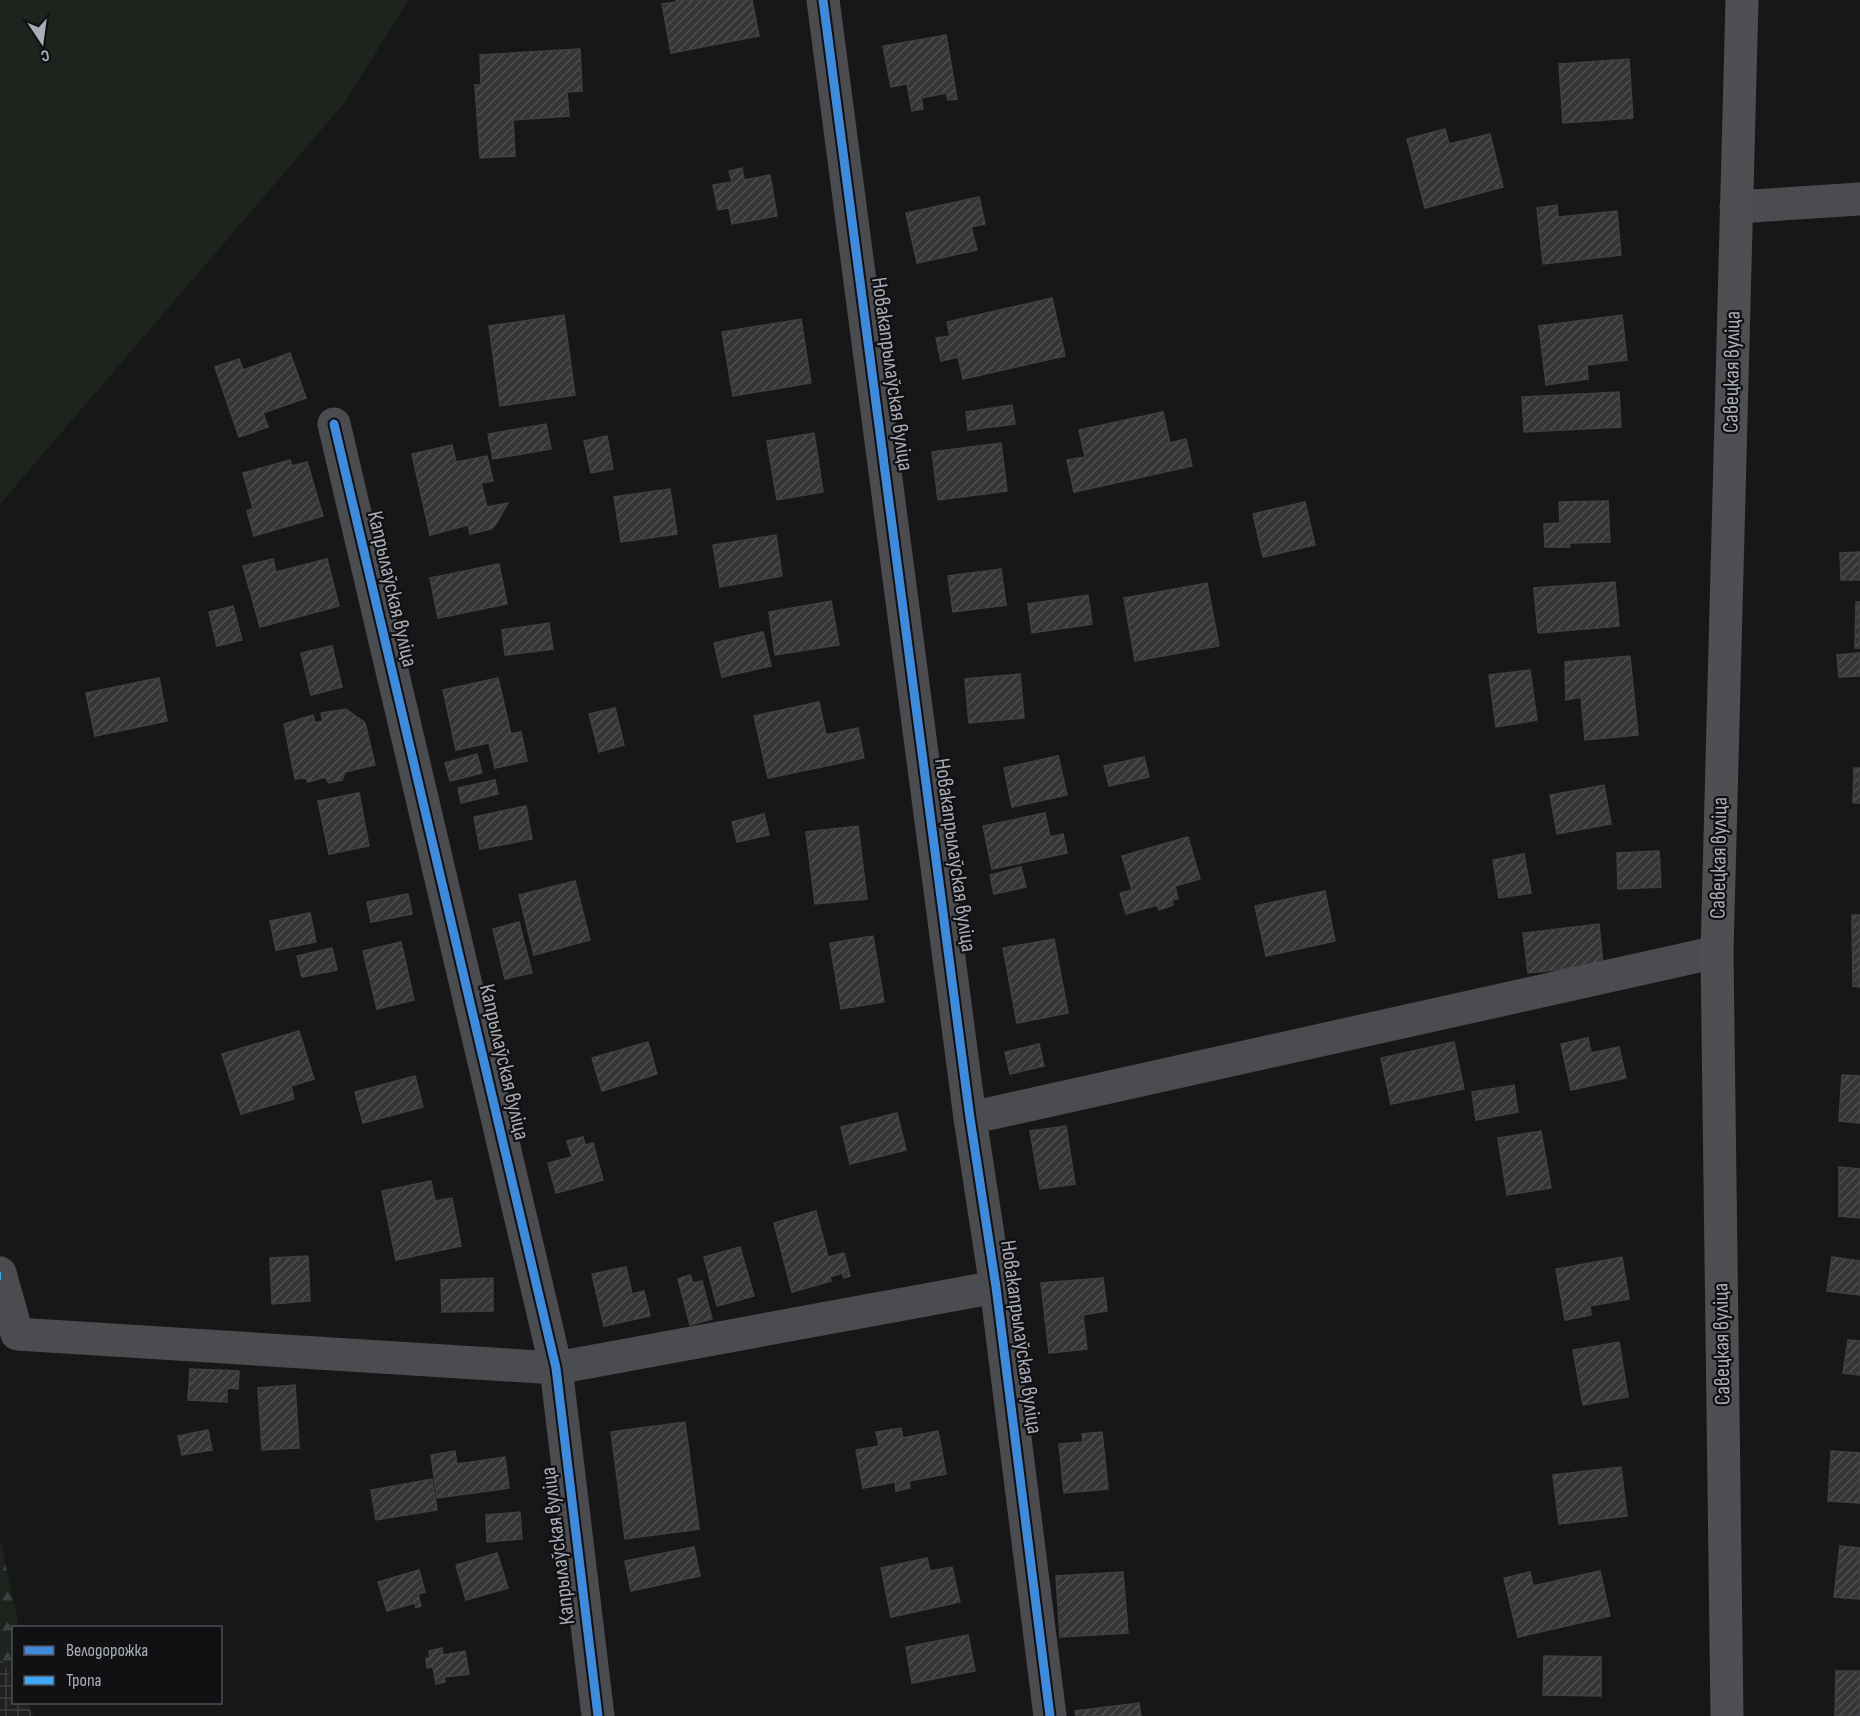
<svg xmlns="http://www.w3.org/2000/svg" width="1860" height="1716" viewBox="0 0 1860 1716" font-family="'Sofia Sans Condensed',sans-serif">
<defs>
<pattern id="industrial-grid" width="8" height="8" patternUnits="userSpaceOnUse" patternTransform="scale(1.5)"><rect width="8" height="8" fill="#212123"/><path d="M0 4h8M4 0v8" fill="none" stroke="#3e3f41"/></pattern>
<pattern id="forest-firs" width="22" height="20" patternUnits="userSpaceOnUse" patternTransform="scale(1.5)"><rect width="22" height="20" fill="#1d241e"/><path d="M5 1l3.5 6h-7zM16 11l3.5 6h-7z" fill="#3b413d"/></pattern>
<pattern id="building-hatch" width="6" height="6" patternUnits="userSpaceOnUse" patternTransform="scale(1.5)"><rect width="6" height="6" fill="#353536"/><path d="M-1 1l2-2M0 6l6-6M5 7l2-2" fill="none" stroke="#4f5051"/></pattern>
</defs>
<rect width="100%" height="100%" fill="#171717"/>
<path fill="url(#industrial-grid)" d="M 0,1657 L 13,1680 L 14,1702 L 26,1703 L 34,1716 L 0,1716 Z"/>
<path fill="#1d241e" d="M 0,0 L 408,0 L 346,101 L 0,504 Z"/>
<path fill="url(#forest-firs)" d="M 0,1539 L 19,1627 L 14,1628 L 13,1680 L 0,1657 Z"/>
<g fill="url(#building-hatch)" stroke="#3f4043" stroke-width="1.5">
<path d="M 676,0 L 752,0 L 759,36 L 671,53 L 662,4 L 676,2 Z"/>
<path d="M 946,35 L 957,99 L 948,100 L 946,93 L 921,98 L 923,109 L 912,111 L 907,84 L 891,87 L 883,46 Z"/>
<path d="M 580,49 L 582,91 L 567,92 L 569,116 L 513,120 L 515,156 L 480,158 L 475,85 L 481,85 L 480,55 Z"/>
<path d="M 1629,59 L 1633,118 L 1563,123 L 1559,64 Z"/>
<path d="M 1445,129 L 1449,144 L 1490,134 L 1503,187 L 1425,208 L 1407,139 Z"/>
<path d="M 742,168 L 744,180 L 770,175 L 777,216 L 732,224 L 729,208 L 718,210 L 713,185 L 732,182 L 729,171 Z"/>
<path d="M 979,197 L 985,224 L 971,227 L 977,250 L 917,263 L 906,213 Z"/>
<path d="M 1557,205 L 1558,217 L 1617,211 L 1621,255 L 1543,264 L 1537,208 Z"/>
<path d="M 1052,298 L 1065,356 L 963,379 L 958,357 L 941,361 L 936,338 L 950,336 L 947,322 Z"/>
<path d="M 564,315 L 575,395 L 500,406 L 489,326 Z"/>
<path d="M 1622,315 L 1627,360 L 1587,365 L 1588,379 L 1546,385 L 1539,326 Z"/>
<path d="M 801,319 L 811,383 L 733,396 L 722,332 Z"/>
<path d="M 290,353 L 306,398 L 263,413 L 268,427 L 239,437 L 215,367 L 239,359 L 243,370 Z"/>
<path d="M 1619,392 L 1621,427 L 1524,432 L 1522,397 Z"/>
<path d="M 1012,405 L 1015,424 L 968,430 L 966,412 Z"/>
<path d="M 1163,412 L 1170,443 L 1186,439 L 1192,466 L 1074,492 L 1067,460 L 1085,457 L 1079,430 Z"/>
<path d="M 546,424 L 551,449 L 493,459 L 488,434 Z"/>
<path d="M 814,433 L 823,492 L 777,500 L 767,441 Z"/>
<path d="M 607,436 L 613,469 L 591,473 L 584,441 Z"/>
<path d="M 1001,443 L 1007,491 L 938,500 L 932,452 Z"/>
<path d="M 452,445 L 456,462 L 487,456 L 493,481 L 481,483 L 487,507 L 508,503 L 496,524 L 491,529 L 470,534 L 468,525 L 430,535 L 412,454 Z"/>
<path d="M 290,460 L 292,466 L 307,462 L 323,516 L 254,536 L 247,511 L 253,508 L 243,473 Z"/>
<path d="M 670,489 L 677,534 L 621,542 L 614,497 Z"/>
<path d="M 1608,501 L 1610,542 L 1569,543 L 1570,547 L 1545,547 L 1544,524 L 1560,523 L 1559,502 Z"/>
<path d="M 1305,502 L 1315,545 L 1263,557 L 1253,514 Z"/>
<path d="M 776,535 L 782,576 L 720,587 L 713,545 Z"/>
<path d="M 1860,552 L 1860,580 L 1841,580 L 1840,553 Z"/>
<path d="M 273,559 L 276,572 L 327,559 L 339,606 L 260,627 L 243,566 Z"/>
<path d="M 499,564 L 507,604 L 438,618 L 430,578 Z"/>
<path d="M 1001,569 L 1006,605 L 953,612 L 948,576 Z"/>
<path d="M 1615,582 L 1619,626 L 1538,633 L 1534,588 Z"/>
<path d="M 1207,583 L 1219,646 L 1135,661 L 1124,598 Z"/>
<path d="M 1088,595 L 1092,624 L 1032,633 L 1028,604 Z"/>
<path d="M 831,601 L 839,645 L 775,655 L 769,612 Z"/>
<path d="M 1856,602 L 1860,602 L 1860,648 L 1855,648 Z"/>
<path d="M 233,606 L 242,640 L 217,646 L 209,612 Z"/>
<path d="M 549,623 L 553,649 L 505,655 L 502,630 Z"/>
<path d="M 763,632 L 771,666 L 722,677 L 714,643 Z"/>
<path d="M 332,646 L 342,687 L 311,695 L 301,653 Z"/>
<path d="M 1860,653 L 1860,676 L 1839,677 L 1837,655 Z"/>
<path d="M 1630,656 L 1638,735 L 1585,740 L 1581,697 L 1566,700 L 1565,662 Z"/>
<path d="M 1530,670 L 1537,720 L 1496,727 L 1489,675 Z"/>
<path d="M 1020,674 L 1024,718 L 969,723 L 965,679 Z"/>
<path d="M 159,678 L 167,721 L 95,736 L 86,693 Z"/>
<path d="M 498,678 L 511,734 L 521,732 L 527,761 L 495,768 L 489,743 L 456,750 L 443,690 Z"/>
<path d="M 819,702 L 826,735 L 858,728 L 864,758 L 768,778 L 754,716 Z"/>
<path d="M 615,708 L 624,745 L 599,752 L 589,714 Z"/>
<path d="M 346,709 L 365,723 L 375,765 L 345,772 L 342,780 L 329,783 L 325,777 L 308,782 L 306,778 L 295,779 L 284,724 L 313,715 L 315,723 L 323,721 L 321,713 Z"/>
<path d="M 477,754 L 482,773 L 450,781 L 445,763 Z"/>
<path d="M 1058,756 L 1067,795 L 1012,807 L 1004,768 Z"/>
<path d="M 1144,757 L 1149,777 L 1109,786 L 1104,766 Z"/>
<path d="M 1854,768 L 1860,768 L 1860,803 L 1853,803 Z"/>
<path d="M 495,780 L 498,794 L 461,803 L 458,788 Z"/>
<path d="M 1604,785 L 1611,824 L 1557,834 L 1550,795 Z"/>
<path d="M 359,793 L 369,846 L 329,854 L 318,801 Z"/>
<path d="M 526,806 L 532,839 L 480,849 L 474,817 Z"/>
<path d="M 1045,813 L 1050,837 L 1063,834 L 1067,853 L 992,869 L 983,826 Z"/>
<path d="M 764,814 L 769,835 L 737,842 L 732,822 Z"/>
<path d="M 858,826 L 867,899 L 815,904 L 806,832 Z"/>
<path d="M 1188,837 L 1200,879 L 1175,886 L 1178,899 L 1172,900 L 1173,905 L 1159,910 L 1157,905 L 1126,914 L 1120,893 L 1132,890 L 1122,856 Z"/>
<path d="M 1659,851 L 1661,887 L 1618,889 L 1617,853 Z"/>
<path d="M 1524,854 L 1531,893 L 1499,898 L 1493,860 Z"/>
<path d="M 1021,867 L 1026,887 L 994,894 L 990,875 Z"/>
<path d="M 575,881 L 590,940 L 534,955 L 519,895 Z"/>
<path d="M 1325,891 L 1335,941 L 1266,956 L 1255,906 Z"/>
<path d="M 408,894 L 412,914 L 371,922 L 367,902 Z"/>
<path d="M 310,913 L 316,942 L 276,950 L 270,921 Z"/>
<path d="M 1852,915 L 1860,915 L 1860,987 L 1853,986 Z"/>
<path d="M 519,922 L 532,973 L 505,979 L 493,929 Z"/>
<path d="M 1599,924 L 1603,965 L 1528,973 L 1523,933 Z"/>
<path d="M 873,936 L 884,1002 L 841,1009 L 830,943 Z"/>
<path d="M 1054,939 L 1068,1013 L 1017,1023 L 1003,948 Z"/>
<path d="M 401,942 L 414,1000 L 377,1009 L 363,951 Z"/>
<path d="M 332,948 L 337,970 L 302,977 L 297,956 Z"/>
<path d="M 299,1031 L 314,1079 L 291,1086 L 294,1099 L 241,1114 L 222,1054 Z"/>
<path d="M 1588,1038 L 1591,1053 L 1619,1047 L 1626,1078 L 1571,1090 L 1561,1044 Z"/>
<path d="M 648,1042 L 657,1074 L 602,1091 L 592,1058 Z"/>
<path d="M 1454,1042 L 1464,1089 L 1391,1104 L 1381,1058 Z"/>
<path d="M 1039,1044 L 1044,1066 L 1010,1074 L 1005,1052 Z"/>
<path d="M 1842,1075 L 1860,1076 L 1860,1123 L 1839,1121 Z"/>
<path d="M 415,1076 L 423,1107 L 363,1123 L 355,1092 Z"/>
<path d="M 1514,1085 L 1518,1112 L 1476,1120 L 1472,1092 Z"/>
<path d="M 897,1113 L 906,1150 L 850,1164 L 841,1127 Z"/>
<path d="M 1066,1126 L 1075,1184 L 1040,1189 L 1030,1131 Z"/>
<path d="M 1541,1131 L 1551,1188 L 1507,1195 L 1498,1138 Z"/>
<path d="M 583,1137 L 585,1145 L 593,1143 L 603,1180 L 556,1193 L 548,1163 L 572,1157 L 567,1141 Z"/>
<path d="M 1839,1167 L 1860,1169 L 1860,1218 L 1839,1216 Z"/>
<path d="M 431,1181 L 435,1201 L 452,1198 L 461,1246 L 396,1260 L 382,1191 Z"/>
<path d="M 816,1211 L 828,1257 L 844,1253 L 850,1276 L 844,1278 L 842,1273 L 830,1277 L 831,1281 L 792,1292 L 774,1223 Z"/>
<path d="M 740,1247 L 754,1296 L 717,1306 L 704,1257 Z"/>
<path d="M 308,1256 L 310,1301 L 272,1304 L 270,1258 Z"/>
<path d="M 1622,1257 L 1629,1299 L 1590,1306 L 1591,1315 L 1565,1320 L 1556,1269 Z"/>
<path d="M 1832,1257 L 1860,1261 L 1860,1295 L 1827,1291 Z"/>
<path d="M 626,1267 L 632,1294 L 644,1291 L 650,1316 L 604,1326 L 592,1274 Z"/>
<path d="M 690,1275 L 693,1283 L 702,1281 L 712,1319 L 690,1325 L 678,1279 Z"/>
<path d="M 493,1278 L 493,1311 L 442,1312 L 441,1280 Z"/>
<path d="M 1103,1278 L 1107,1311 L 1083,1315 L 1087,1349 L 1049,1353 L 1041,1283 Z"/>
<path d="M 1848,1340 L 1860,1341 L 1860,1375 L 1843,1373 Z"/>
<path d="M 1619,1342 L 1628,1397 L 1583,1405 L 1573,1350 Z"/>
<path d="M 190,1369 L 239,1371 L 238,1389 L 227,1388 L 227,1402 L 188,1400 Z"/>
<path d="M 295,1385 L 299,1448 L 262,1450 L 258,1388 Z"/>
<path d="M 685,1422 L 699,1529 L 625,1539 L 611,1432 Z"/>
<path d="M 901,1428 L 903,1438 L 938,1431 L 946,1474 L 909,1481 L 910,1488 L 896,1491 L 895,1482 L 863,1488 L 856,1450 L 879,1446 L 876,1432 Z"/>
<path d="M 208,1430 L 212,1450 L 182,1455 L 178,1436 Z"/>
<path d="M 1102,1432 L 1108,1489 L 1064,1493 L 1059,1444 L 1083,1442 L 1082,1434 Z"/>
<path d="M 455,1451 L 457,1464 L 505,1457 L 509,1488 L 437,1498 L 431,1455 Z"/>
<path d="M 1831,1451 L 1860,1453 L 1860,1503 L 1828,1501 Z"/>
<path d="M 1621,1467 L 1627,1516 L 1559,1524 L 1553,1475 Z"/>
<path d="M 432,1479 L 437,1510 L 376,1520 L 371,1490 Z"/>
<path d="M 520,1512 L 522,1539 L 487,1542 L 486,1515 Z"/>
<path d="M 1840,1546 L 1860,1548 L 1860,1599 L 1834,1597 Z"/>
<path d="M 694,1547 L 700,1576 L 631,1591 L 625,1561 Z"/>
<path d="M 497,1553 L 508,1588 L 466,1600 L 456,1565 Z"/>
<path d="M 927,1558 L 930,1571 L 952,1567 L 960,1602 L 891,1617 L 881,1568 Z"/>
<path d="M 419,1570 L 425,1592 L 418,1594 L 421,1606 L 416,1608 L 415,1603 L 387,1611 L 378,1582 Z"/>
<path d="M 1600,1571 L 1610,1616 L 1518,1637 L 1504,1578 L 1530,1572 L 1533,1586 Z"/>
<path d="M 1123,1572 L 1128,1633 L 1060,1637 L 1056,1576 Z"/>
<path d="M 968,1635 L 975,1671 L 912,1683 L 906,1647 Z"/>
<path d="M 442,1648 L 443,1655 L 465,1651 L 469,1674 L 444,1677 L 445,1682 L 436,1684 L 433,1667 L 427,1668 L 426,1658 L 430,1658 L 429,1651 Z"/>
<path d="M 1544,1656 L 1601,1657 L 1601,1696 L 1543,1695 Z"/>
<path d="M 1836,1671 L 1860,1671 L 1860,1716 L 1835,1716 Z"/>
<path d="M 1139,1703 L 1141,1716 L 1076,1716 L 1075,1711 Z"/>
</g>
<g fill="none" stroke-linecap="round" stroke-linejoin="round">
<g stroke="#4b4c50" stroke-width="33">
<path d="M 823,0 L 970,1118 L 996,1287 L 1050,1716"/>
<path d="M 1736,207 L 1860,199"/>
<path d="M 334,424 L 556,1368 L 598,1716"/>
<path d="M 970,1118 L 1717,952"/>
<path d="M 0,1273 L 17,1334 L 556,1368 L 996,1287"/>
</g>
<path stroke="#4d4f52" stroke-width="33" d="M 1727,1716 L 1717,952 L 1742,0"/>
<path stroke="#3fa9f5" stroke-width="8" stroke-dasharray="15 8" stroke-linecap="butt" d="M 0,1276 L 1,1276"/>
<defs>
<g id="cycleway">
<path d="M 823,0 L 970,1118 L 996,1287 L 1050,1716"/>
<path d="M 334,424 L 556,1368 L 598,1716"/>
</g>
</defs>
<use href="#cycleway" stroke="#111113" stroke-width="13"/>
<use href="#cycleway" stroke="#408adc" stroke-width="9"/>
</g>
<g text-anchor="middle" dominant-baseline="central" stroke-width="4.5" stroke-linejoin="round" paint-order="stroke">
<g font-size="22" fill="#a8adb8" stroke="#111113">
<text transform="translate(1732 372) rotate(-89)">Савецкая вуліца</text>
<text transform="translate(892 374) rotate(82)">Новакапрылаўская вуліца</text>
<text transform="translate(392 589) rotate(77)">Капрылаўская вуліца</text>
<text transform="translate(955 855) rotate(82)">Новакапрылаўская вуліца</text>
<text transform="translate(1719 858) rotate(-89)">Савецкая вуліца</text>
<text transform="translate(504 1062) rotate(77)">Капрылаўская вуліца</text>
<text transform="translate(1021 1337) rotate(82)">Новакапрылаўская вуліца</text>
<text transform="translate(1722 1344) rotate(-91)">Савецкая вуліца</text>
<text transform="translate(558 1546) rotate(-97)">Капрылаўская вуліца</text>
</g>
</g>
<rect x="12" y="1626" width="210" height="78" fill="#111113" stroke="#4d4f55" stroke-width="1.5"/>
<rect x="24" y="1646" width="30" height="9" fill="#408adc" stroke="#4d4f55" stroke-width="1.5"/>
<text x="66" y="1656" font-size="18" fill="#a8adb8">Велодорожка</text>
<rect x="24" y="1676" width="30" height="9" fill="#3fa9f5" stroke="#4d4f55" stroke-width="1.5"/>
<text x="66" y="1686" font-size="18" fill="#a8adb8">Тропа</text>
<g transform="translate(42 42) rotate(167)" stroke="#111113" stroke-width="4.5" paint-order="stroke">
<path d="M0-4.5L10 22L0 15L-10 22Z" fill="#a8adb8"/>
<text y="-9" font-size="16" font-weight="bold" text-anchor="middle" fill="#a8adb8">С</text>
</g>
</svg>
